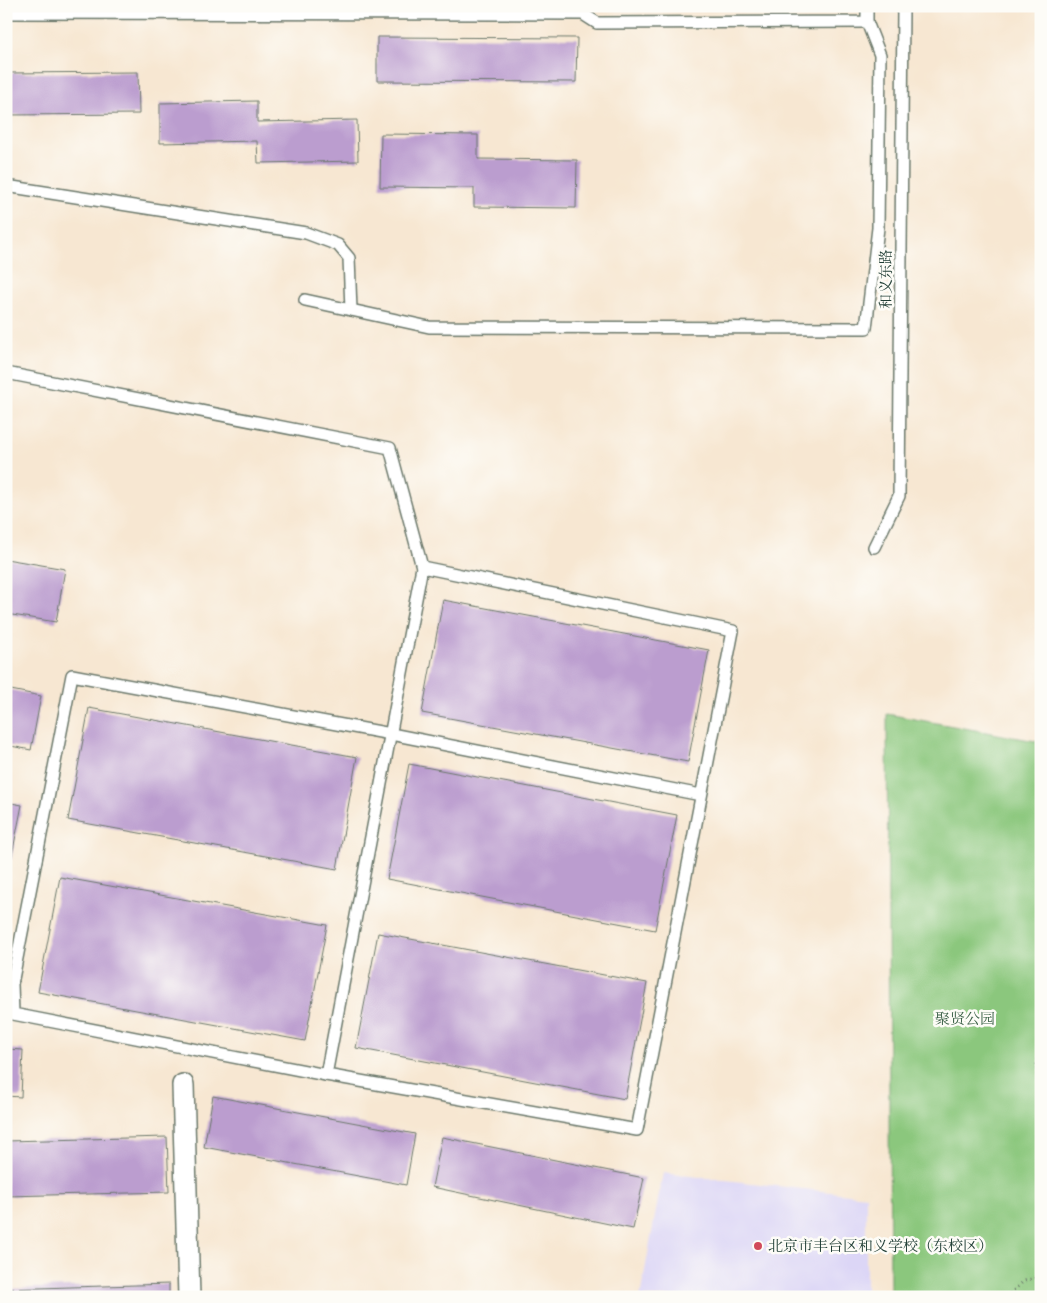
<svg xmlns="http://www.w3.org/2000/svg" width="1047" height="1303" viewBox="0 0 1047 1303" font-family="'Libre Bodoni','Noto Serif SC',serif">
<rect width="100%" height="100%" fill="#fdfcf7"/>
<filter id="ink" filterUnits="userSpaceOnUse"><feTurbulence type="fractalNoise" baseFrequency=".02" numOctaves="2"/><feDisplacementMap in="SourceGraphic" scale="10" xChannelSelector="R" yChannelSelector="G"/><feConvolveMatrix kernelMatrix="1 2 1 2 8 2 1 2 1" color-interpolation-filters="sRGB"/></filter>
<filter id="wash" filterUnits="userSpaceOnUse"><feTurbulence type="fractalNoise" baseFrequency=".0096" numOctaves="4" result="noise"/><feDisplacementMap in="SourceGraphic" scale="20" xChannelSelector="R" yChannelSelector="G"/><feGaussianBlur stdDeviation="1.12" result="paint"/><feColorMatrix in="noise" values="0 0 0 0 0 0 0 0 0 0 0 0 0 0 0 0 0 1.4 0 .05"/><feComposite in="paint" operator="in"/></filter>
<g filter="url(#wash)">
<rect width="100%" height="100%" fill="#f7e7d2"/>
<path fill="#dcd6f6" d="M 663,1173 L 866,1196 L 866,1297 L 640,1297 Z"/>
<path fill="#8bc77d" stroke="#558258" d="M 887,714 L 1041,742 L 1041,1297 L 890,1297 Z"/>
<g id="blocks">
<g fill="#bb9dcf">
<path d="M 377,37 L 577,38 L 576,82 L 377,81 Z"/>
<path d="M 138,72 L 139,114 L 6,115 L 6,73 Z"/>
<path d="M 257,101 L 257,122 L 357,120 L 358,161 L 258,163 L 257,141 L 160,143 L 160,103 Z"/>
<path d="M 381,134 L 478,135 L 478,159 L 577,160 L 576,208 L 474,207 L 474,188 L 380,187 Z"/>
<path d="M 6,559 L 65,569 L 56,622 L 6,614 Z"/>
<path d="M 443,600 L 709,650 L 688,762 L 422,713 Z"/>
<path d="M 6,689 L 41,696 L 31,750 L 6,745 Z"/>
<path d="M 89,708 L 357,757 L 337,869 L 68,820 Z"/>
<path d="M 409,764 L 677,815 L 655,930 L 387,879 Z"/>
<path d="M 6,802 L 22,805 L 11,860 L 6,859 Z"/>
<path d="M 60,877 L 327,925 L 305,1041 L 38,992 Z"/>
<path d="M 378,933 L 647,983 L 625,1099 L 356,1048 Z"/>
<path d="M 6,1049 L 23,1050 L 21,1097 L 6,1096 Z"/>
<path d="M 213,1096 L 415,1134 L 406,1185 L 204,1147 Z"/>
<path d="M 167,1137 L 169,1192 L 6,1196 L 6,1141 Z"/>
<path d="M 442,1137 L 644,1178 L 633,1229 L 432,1187 Z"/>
<path d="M 169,1284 L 169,1297 L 6,1297 L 6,1289 Z"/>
</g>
</g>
</g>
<g filter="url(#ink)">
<use href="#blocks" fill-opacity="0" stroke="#6b786b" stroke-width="1"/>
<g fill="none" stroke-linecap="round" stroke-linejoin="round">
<defs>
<g id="lane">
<path d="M 6,13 L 583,14 L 597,23 L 867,22 L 867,6"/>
<path d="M 6,186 L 306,233 L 338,245 L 349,258 L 351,310"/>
<path d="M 305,300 L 429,327 L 866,328 L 878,228 L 880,55 L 867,22"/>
<path d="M 6,373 L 390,448 L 422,567 L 326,1075"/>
<path d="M 874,547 L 899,496 L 903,6"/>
<path d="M 422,567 L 733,631 L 637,1130 L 326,1075 L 13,1014 L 12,984 L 72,675 L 391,734 L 701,795"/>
</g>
<path id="street" d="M 183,1085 L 189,1297"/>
</defs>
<use href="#lane" stroke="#6b786b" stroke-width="14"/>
<use href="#street" stroke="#6b786b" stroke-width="24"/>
<g stroke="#6b786b" stroke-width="3" stroke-dasharray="1 4" stroke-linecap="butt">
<path d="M 1041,1034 C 1035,1057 1036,1078 1041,1101"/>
<path d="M 1006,1297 L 1024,1281 L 1041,1276"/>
</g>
<use href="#lane" stroke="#fff" stroke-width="11"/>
<use href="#street" stroke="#fff" stroke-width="21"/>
</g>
</g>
<circle fill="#d1495b" stroke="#fdfcf7" stroke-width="2" cx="758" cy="1246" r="5"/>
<g text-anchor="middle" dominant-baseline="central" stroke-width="5" stroke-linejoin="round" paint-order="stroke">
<g font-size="15" fill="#1f3d34" stroke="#fdfcf7">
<text transform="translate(886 279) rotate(-90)">和义东路</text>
</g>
<g font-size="15" fill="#3a6046" stroke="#fdfcf7">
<text x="965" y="1019">聚贤公园</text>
</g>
<g font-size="15" fill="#1f3d34" stroke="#fdfcf7" text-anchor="start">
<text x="768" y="1246">北京市丰台区和义学校（东校区）</text>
</g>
</g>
<rect width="1047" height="1303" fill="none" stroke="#fdfcf7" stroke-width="25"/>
</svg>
